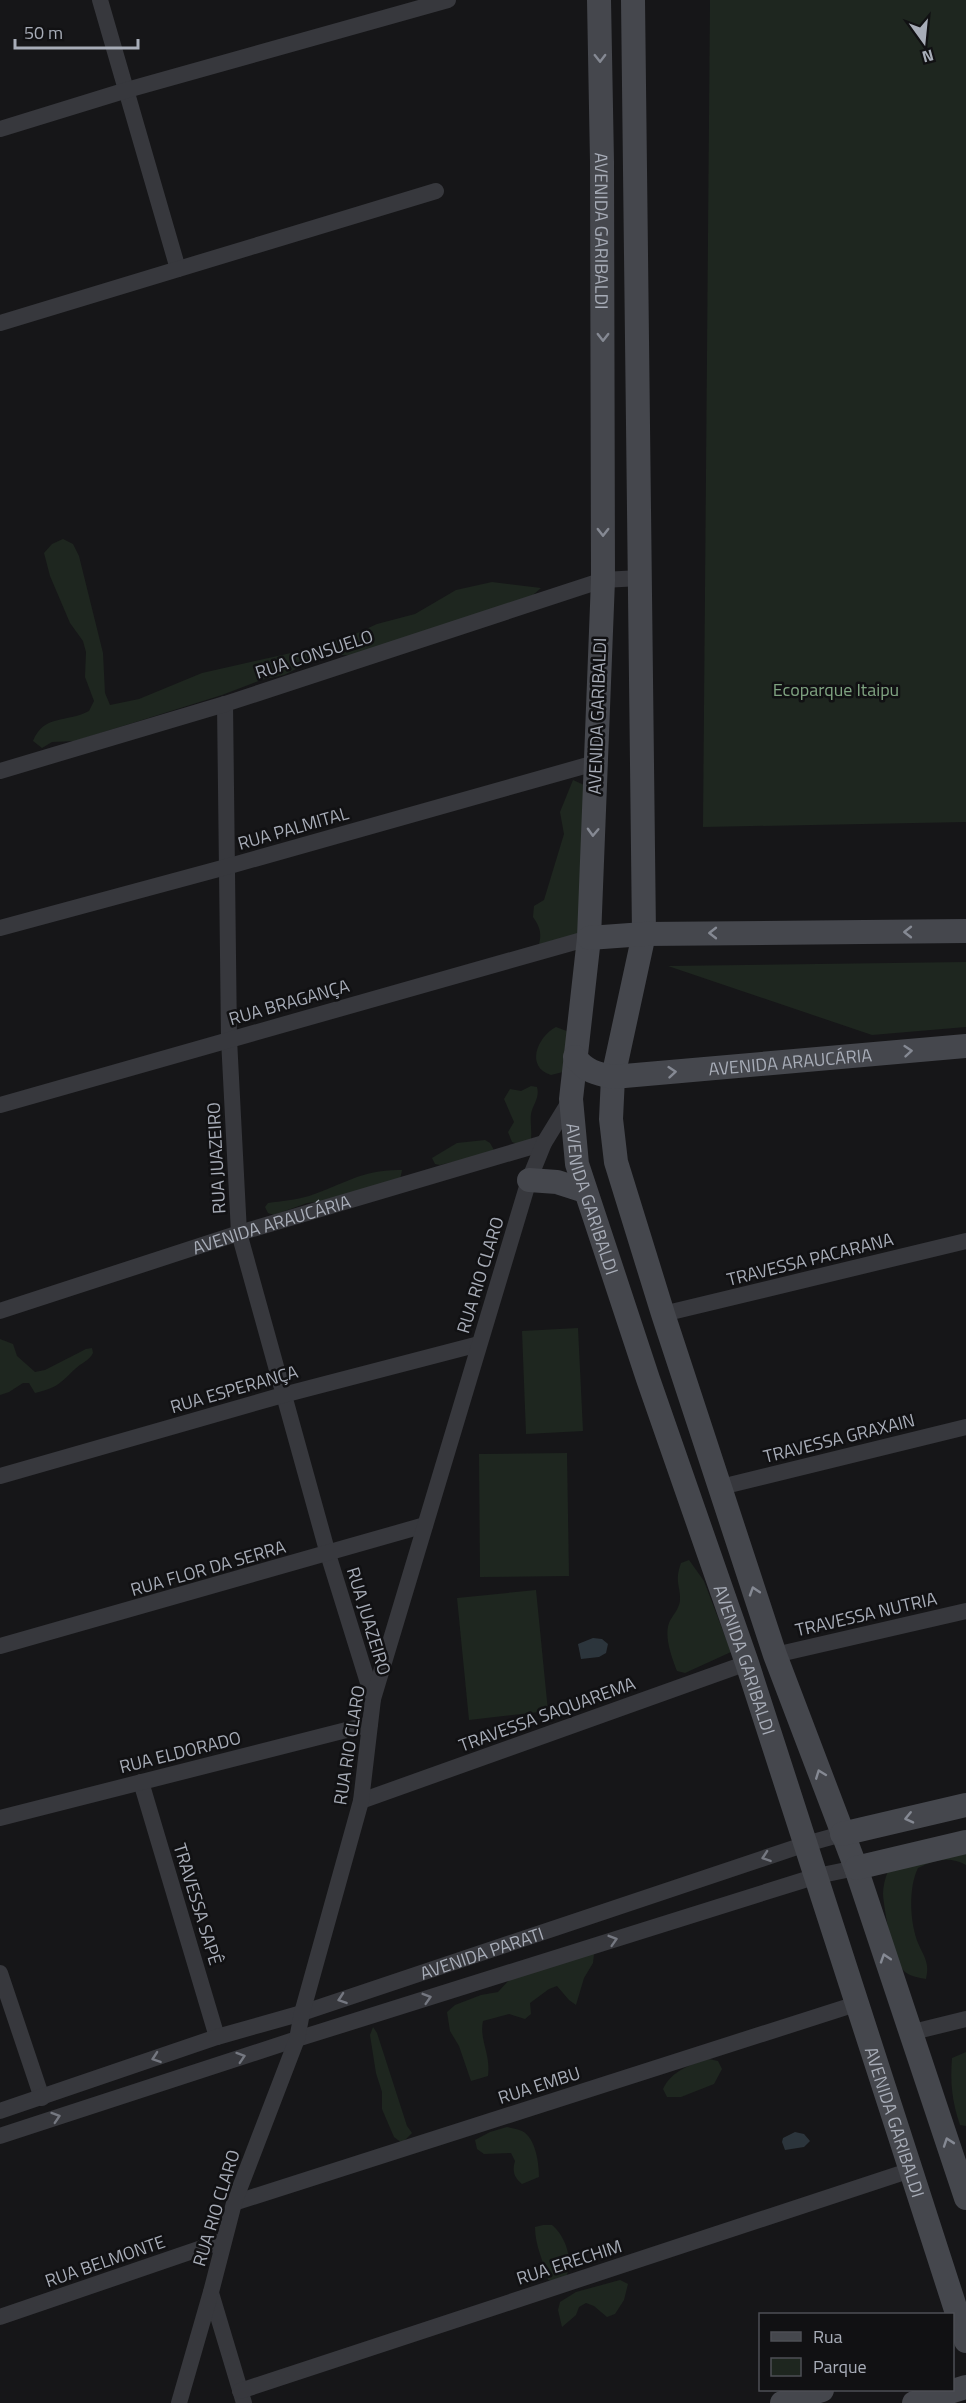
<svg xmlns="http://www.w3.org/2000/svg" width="966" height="2403" viewBox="0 0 966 2403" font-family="'Titillium Web',sans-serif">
<rect width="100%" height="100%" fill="#161618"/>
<g fill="#1e261f">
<path d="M 710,0 L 966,0 L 966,822 L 703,827 Z"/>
<path d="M 63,539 L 73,544 L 79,556 L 103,653 L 105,693 L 110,705 L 139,699 L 202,673 L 291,653 L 353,635 L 377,624 L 415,614 L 456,590 L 492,582 L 541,588 L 526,601 L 355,656 L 331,654 L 320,657 L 284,675 L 261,680 L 222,695 L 75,741 L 52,742 L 42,748 L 33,741 C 44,714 66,723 89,711 L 94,701 L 85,677 L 86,652 L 83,641 L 70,623 L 50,576 L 44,553 L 52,544 Z"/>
<path d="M 573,780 L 584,785 L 580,936 L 538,948 C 542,935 541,928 533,917 L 534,906 L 544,900 L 564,834 L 560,812 Z"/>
<path d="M 966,962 L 966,1027 L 872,1035 L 668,966 Z"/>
<path d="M 556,1027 L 572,1033 L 563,1072 L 551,1075 C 525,1067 537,1037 556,1027 Z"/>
<path d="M 531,1086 L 537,1087 C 540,1098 533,1104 531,1114 C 530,1122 532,1130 531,1139 L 518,1144 L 512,1142 L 508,1132 L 514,1122 L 504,1099 L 510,1089 L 521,1091 Z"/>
<path d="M 485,1140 L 490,1143 L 495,1152 L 440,1165 L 435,1164 L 432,1158 L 457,1143 Z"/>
<path d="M 402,1170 L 400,1180 L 327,1201 L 307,1203 L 274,1215 L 268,1213 L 265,1207 L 268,1203 C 281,1201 296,1200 309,1196 C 345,1184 362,1169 402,1170 Z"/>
<path d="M 578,1328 L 583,1431 L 526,1434 L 522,1331 Z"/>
<path d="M 0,1339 L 13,1344 L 17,1356 L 35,1372 L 45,1370 L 86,1349 L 92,1348 L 93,1353 C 89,1361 81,1363 75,1369 C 58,1385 58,1387 35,1393 L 29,1383 L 23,1383 L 9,1392 L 0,1395 Z"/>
<path d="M 567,1453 L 569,1576 L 480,1577 L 479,1454 Z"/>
<path d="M 689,1560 L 704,1581 L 731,1652 L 685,1673 L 677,1671 C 672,1658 664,1637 669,1623 C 672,1616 679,1609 680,1601 C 681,1586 674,1582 681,1563 Z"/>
<path d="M 536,1590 L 548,1711 L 469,1720 L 457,1598 Z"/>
<path d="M 966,1851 L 966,1865 C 949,1856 935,1860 918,1868 C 908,1888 910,1923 918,1943 C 924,1957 930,1963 926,1979 C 919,1978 909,1976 904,1971 C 893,1960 884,1910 883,1894 C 883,1886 885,1879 888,1871 Z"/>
<path d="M 595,1945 L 593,1963 L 584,1978 L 576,2005 L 569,2000 L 557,1986 L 549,1989 L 530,2003 L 531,2014 L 525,2019 L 509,2014 L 483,2021 C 479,2040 491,2054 488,2076 L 471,2081 L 459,2046 L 450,2031 L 447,2012 L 455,2005 L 481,1995 L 498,1992 L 510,1979 Z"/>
<path d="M 373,2027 L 377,2033 L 407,2126 L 412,2133 L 402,2143 L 394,2137 L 382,2109 L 382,2092 L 376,2073 L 370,2035 Z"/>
<path d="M 966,2052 L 966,2126 L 960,2125 C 952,2102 950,2082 952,2058 Z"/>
<path d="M 709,2059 L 718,2061 L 722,2069 L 714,2084 L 681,2097 L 667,2097 L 663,2089 C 671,2071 691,2064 709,2059 Z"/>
<path d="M 507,2127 C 511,2128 517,2129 522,2131 C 536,2138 539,2164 539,2177 L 522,2184 C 514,2177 512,2172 515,2161 L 511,2153 L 484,2154 L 477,2149 L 475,2140 L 490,2132 Z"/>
<path d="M 543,2225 L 552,2225 C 567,2238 574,2262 565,2280 L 556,2282 L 548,2280 C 544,2261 535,2247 535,2227 Z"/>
<path d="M 620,2280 L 628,2284 L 624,2300 L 615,2314 L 607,2317 L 594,2306 L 586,2303 L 579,2307 L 576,2315 L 562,2327 L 558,2310 L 560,2302 L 576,2292 Z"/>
</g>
<g fill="#2c353c">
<path d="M 593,1638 L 602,1639 L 608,1644 L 606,1653 L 599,1657 L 581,1659 L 578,1644 Z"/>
<path d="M 795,2132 L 804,2134 L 810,2141 L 804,2147 L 785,2150 L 782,2142 L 783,2138 Z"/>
</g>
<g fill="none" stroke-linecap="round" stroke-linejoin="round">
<g stroke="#37383d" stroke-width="16">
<path d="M 100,0 L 178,269"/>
<path d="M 0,129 L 127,90 L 448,0"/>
<path d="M 0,323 L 436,191"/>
<path d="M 225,704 L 229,1039 L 239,1233 L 328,1554 L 373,1699"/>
<path d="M 0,771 L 225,704 L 603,580 L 640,578"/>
<path d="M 0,928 L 226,867 L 595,763"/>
<path d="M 0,1105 L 589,938"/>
<path id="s1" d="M 0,1311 L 239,1233 L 544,1143"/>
<path d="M 663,1314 L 966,1241"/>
<path d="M 0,1476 L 283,1395 L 479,1344"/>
<path d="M 721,1487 L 966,1427"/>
<path d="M 0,1646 L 425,1525"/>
<path d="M 775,1655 L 966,1611"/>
<path d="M 141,1782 L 217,2037"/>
<path d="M 361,1801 L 747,1663"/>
<path d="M 0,1818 L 370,1724"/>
<path d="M 0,1973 L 42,2098"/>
<path d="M 909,2033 L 966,2019"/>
<path id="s2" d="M 0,2111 L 217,2037 L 302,2013 L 806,1844 L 842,1834"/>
<path d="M 0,2136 L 297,2039 L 817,1876 L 856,1868"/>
<path d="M 234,2203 L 856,2004"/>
<path d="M 211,2293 L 244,2403"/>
<path d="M 0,2317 L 222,2241"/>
<path d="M 240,2391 L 911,2170"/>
<path d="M 179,2403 L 211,2292 L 234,2203 L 297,2039 L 302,2013 L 361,1801 L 373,1699 L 529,1180 L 544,1143 L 571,1099"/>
</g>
<g stroke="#45474d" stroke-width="24">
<path id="s3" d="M 599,0 L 602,162 L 603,580 L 589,938 L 571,1099 L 577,1164 L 648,1379 L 747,1663 L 966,2341"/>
<path d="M 633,0 L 644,934 L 613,1077 L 611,1119 L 616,1162 L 663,1314 L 775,1655 L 856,1868 L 966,2198"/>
<path d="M 589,938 L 644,934 L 966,931"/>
<path id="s4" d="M 575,1057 C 585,1071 597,1074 613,1077 L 966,1046"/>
<path d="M 529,1180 L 557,1182 L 585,1191"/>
<path d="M 842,1834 L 966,1805"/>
<path d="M 856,1868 L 966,1842"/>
<path d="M 782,2403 L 822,2390"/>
<path d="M 914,2403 L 966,2387"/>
</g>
</g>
<defs><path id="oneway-chevron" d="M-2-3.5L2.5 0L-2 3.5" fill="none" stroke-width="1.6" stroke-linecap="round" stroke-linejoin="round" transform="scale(1.5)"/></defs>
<g stroke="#858993">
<use href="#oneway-chevron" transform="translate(600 58) rotate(89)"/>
<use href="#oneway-chevron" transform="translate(603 337) rotate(90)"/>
<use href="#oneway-chevron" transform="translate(603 532) rotate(90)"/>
<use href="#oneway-chevron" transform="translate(593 832) rotate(92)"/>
<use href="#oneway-chevron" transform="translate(908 932) rotate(180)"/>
<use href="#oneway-chevron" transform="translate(713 933) rotate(180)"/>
<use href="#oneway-chevron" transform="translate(908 1051) rotate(-5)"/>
<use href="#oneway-chevron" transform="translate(672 1072) rotate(-5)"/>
<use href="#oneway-chevron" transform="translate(754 1591) rotate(-108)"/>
<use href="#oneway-chevron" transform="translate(820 1774) rotate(-111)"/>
<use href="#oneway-chevron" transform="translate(909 1818) rotate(167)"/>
<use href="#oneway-chevron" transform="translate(885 1958) rotate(-108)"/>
<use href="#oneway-chevron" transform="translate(948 2142) rotate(-109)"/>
</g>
<g stroke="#757881">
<use href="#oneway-chevron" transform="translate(766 1857) rotate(161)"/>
<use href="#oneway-chevron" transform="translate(613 1940) rotate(-17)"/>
<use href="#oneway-chevron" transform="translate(427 1998) rotate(-17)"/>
<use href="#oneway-chevron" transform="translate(342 1999) rotate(161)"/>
<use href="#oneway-chevron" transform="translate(241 2057) rotate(-18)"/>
<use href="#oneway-chevron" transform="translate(156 2058) rotate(161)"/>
<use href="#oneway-chevron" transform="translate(56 2117) rotate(-18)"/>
</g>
<g text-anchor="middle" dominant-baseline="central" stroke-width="5" stroke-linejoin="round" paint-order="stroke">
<g font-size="18" fill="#a8adb8" stroke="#111113">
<text stroke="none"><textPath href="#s3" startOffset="231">AVENIDA GARIBALDI</textPath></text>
<text transform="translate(314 654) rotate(-18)">RUA CONSUELO</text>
<text transform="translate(597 716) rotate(-88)">AVENIDA GARIBALDI</text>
<text transform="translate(293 828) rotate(-16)">RUA PALMITAL</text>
<text transform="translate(289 1002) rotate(-16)">RUA BRAGANÇA</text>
<text stroke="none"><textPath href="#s4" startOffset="222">AVENIDA ARAUCÁRIA</textPath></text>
<text transform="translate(216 1158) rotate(-93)">RUA JUAZEIRO</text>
<text stroke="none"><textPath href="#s3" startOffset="1203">AVENIDA GARIBALDI</textPath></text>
<text stroke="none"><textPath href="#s1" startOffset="285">AVENIDA ARAUCÁRIA</textPath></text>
<text transform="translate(810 1259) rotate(-14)">TRAVESSA PACARANA</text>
<text transform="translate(480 1275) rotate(-73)">RUA RIO CLARO</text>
<text transform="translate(234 1389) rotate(-16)">RUA ESPERANÇA</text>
<text transform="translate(839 1438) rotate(-14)">TRAVESSA GRAXAIN</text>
<text transform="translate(208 1568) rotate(-16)">RUA FLOR DA SERRA</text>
<text transform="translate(866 1614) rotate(-13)">TRAVESSA NUTRIA</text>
<text transform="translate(369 1621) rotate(73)">RUA JUAZEIRO</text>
<text stroke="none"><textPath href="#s3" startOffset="1689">AVENIDA GARIBALDI</textPath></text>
<text transform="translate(547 1714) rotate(-20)">TRAVESSA SAQUAREMA</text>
<text transform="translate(349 1745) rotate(-81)">RUA RIO CLARO</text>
<text transform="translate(180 1752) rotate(-14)">RUA ELDORADO</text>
<text transform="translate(198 1904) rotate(73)">TRAVESSA SAPÊ</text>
<text stroke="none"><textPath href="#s2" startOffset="507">AVENIDA PARATI</textPath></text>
<text transform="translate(539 2085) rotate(-18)">RUA EMBU</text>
<text stroke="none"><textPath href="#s3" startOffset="2175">AVENIDA GARIBALDI</textPath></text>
<text transform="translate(216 2208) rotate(-73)">RUA RIO CLARO</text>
<text transform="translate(105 2261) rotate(-19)">RUA BELMONTE</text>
<text transform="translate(569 2262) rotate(-18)">RUA ERECHIM</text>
</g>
<g font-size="18" fill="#7fa381" stroke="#111113">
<text x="836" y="689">Ecoparque Itaipu</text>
</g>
</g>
<rect x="759" y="2313" width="195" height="78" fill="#111113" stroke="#4d4f55" stroke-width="1.5"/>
<rect x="771" y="2332" width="30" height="9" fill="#45474d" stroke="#4d4f55" stroke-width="1.5"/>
<text x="813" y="2343" font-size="18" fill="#a8adb8">Rua</text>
<rect x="771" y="2358" width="30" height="18" fill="#1e261f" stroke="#4d4f55" stroke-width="1.5"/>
<text x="813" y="2373" font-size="18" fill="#a8adb8">Parque</text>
<g transform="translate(924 42) rotate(165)" stroke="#111113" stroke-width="4.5" paint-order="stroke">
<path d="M0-4.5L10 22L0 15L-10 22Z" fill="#a8adb8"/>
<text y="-9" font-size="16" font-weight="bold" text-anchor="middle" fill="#a8adb8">N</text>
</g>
<path d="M15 39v9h123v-9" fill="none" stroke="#a8adb8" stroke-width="3"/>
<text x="24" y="39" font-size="18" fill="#a8adb8" stroke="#111113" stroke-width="4.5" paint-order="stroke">50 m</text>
</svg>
